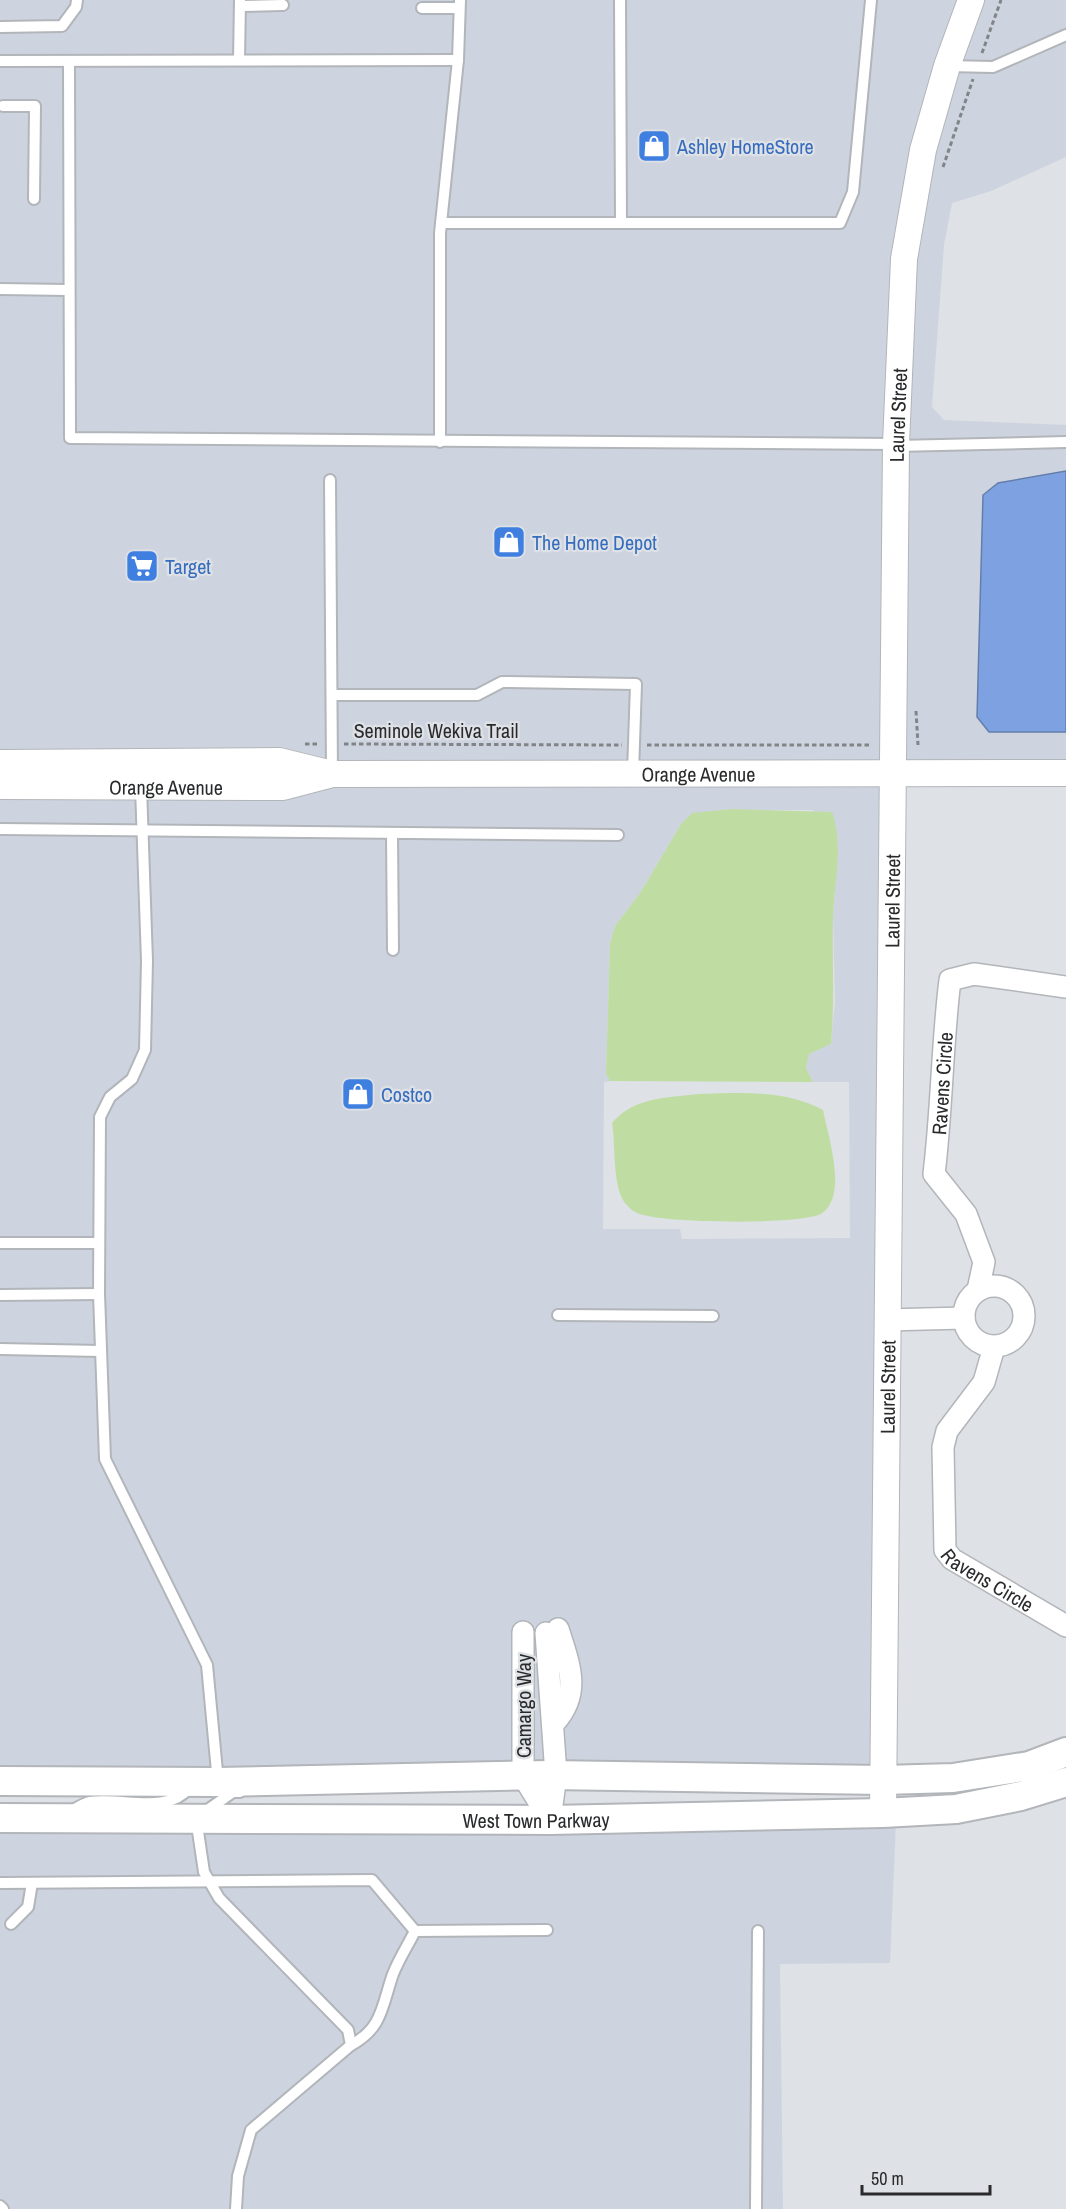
<svg xmlns="http://www.w3.org/2000/svg" width="1066" height="2209" viewBox="0 0 1066 2209" font-family="'Archivo Narrow',sans-serif">
<rect width="100%" height="100%" fill="#dee1e5"/>
<g fill="#ced4df" fill-rule="evenodd">
<path d="M 0,0 L 961,0 L 915,147 L 884,763 L 0,765 Z"/>
<path d="M 980,0 L 1066,0 L 1066,157 L 991,191 L 952,203 L 944,245 L 932,407 L 944,420 L 1066,425 L 1066,471 L 998,483 L 983,495 L 977,717 L 989,732 L 1066,732 L 1066,763 L 901,763 L 912,260 L 932,153 Z"/>
<path d="M 884,782 L 875,1770 L 564,1766 L 562,1727 L 572,1717 L 579,1696 L 561,1692 L 541,1722 L 545,1727 L 547,1765 L 0,1771 L 0,785 ZM 774,810 L 813,810 L 836,876 L 833,916 L 835,1002 L 831,1043 L 809,1054 L 806,1068 L 813,1082 L 849,1082 L 850,1238 L 682,1239 L 680,1229 L 603,1229 L 604,1082 L 610,1081 L 606,1074 L 610,943 L 615,926 L 640,893 L 681,824 Z"/>
<path d="M 896,1822 L 890,1963 L 780,1964 L 783,2209 L 0,2209 L 0,1828 Z"/>
</g>
<g fill="#bfdda3">
<path d="M 731,809 L 832,812 C 844,846 834,883 833,918 C 832,960 835,1002 831,1044 L 809,1054 L 806,1068 L 813,1082 L 610,1081 L 606,1074 L 610,943 L 615,926 L 640,893 L 681,824 L 692,813 Z"/>
<path d="M 698,1094 C 741,1093 784,1089 823,1110 C 828,1135 843,1181 830,1204 C 829,1207 824,1212 821,1214 C 797,1225 671,1223 644,1215 C 636,1214 630,1209 625,1203 C 612,1186 616,1145 612,1123 C 634,1097 666,1098 698,1094 Z"/>
</g>
<path fill="#7ea2e1" stroke="#647eab" stroke-width="1.5" d="M 1066,471 L 1066,732 L 989,732 L 977,717 L 983,495 L 998,483 Z"/>
<g fill="none" stroke-linecap="round" stroke-linejoin="round">
<defs>
<g id="service">
<path d="M 620,0 L 621,223"/>
<path d="M 240,6 L 283,5"/>
<path d="M 422,8 L 459,8"/>
<path d="M 0,27 L 62,26 L 76,7 L 77,0"/>
<path d="M 239,60 L 240,0"/>
<path d="M 0,61 L 458,60"/>
<path d="M 69,61 L 70,438 L 896,444"/>
<path d="M 947,66 L 993,67 L 1066,35"/>
<path d="M 3,106 L 35,106 L 34,199"/>
<path d="M 441,223 L 840,223 L 853,192 L 871,0"/>
<path d="M 0,289 L 68,290"/>
<path d="M 440,442 L 440,233 L 458,60 L 460,0"/>
<path d="M 896,446 L 1066,442"/>
<path d="M 330,480 L 332,774"/>
<path d="M 332,695 L 477,695 L 502,682 L 636,684 L 633,773"/>
<path d="M 141,787 L 147,961 L 145,1050 L 132,1079 L 110,1097 L 100,1117 L 99,1294 L 105,1459 L 207,1665 L 218,1782"/>
<path d="M 0,829 L 618,835"/>
<path d="M 392,833 L 393,950"/>
<path d="M 0,1243 L 98,1243"/>
<path d="M 0,1295 L 99,1294"/>
<path d="M 558,1315 L 713,1316"/>
<path d="M 0,1349 L 101,1351"/>
<path d="M 73,1810 C 78,1807 85,1803 90,1802 C 121,1797 167,1815 189,1788"/>
<path d="M 0,1883 L 372,1880 L 415,1931 L 547,1930"/>
<path d="M 11,1924 L 28,1907 L 32,1883"/>
<path d="M 351,2045 C 383,2028 382,2005 393,1974 C 399,1959 408,1945 415,1931"/>
<path d="M 0,2206 L 3,2209"/>
<path d="M 236,2209 L 238,2176 L 251,2130 L 351,2045 L 348,2030 L 219,1898 L 204,1872 L 196,1818 L 233,1792 L 240,1792"/>
<path d="M 756,2209 L 758,1931"/>
</g>
<g id="minor">
<circle cx="994" cy="1316" r="30"/>
<path id="s1" d="M 978,1290 L 984,1262 L 966,1214 L 934,1174 C 942,1109 942,1044 950,980 L 974,974 L 1066,987"/>
<path d="M 886,1320 L 964,1318"/>
<path id="s2" d="M 994,1347 L 984,1382 L 947,1431 L 943,1447 L 945,1550 L 952,1559 L 1066,1626"/>
<path d="M 523,1632 L 523,1776 L 550,1820 L 556,1775 L 546,1633"/>
<path d="M 554,1723 C 582,1693 569,1664 558,1629"/>
</g>
<g id="tertiary">
<path id="s3" d="M 0,763 L 279,761 L 332,774 L 1066,773"/>
<path id="s4" d="M 0,786 L 283,787 L 329,775"/>
<path id="s5" d="M 883,1813 L 896,444 L 904,259 L 923,150 L 947,66 L 971,0"/>
</g>
<g id="secondary">
<path d="M 0,1781 L 218,1782 L 549,1775 L 883,1780 L 953,1778 L 1029,1766 L 1066,1752"/>
<path id="s6" d="M 0,1818 L 550,1820 L 883,1813 L 956,1809 L 1021,1796 L 1066,1782"/>
</g>
</defs>
<use href="#service" stroke="#b2b5b9" stroke-width="14"/>
<use href="#minor" stroke="#b2b5b9" stroke-width="24"/>
<use href="#tertiary" stroke="#b2b5b9" stroke-width="28"/>
<use href="#secondary" stroke="#b2b5b9" stroke-width="32"/>
<g stroke="#828487" stroke-width="3" stroke-dasharray="4.5 3" stroke-linecap="butt">
<path d="M 982,53 L 1001,0"/>
<path d="M 943,167 L 973,79"/>
<path d="M 916,711 L 918,745"/>
<path d="M 305,744 L 319,744"/>
<path d="M 344,744 L 622,745"/>
<path d="M 647,745 L 871,745"/>
</g>
<use href="#service" stroke="#fff" stroke-width="10"/>
<use href="#minor" stroke="#fff" stroke-width="21"/>
<use href="#tertiary" stroke="#fff" stroke-width="26"/>
<use href="#secondary" stroke="#fff" stroke-width="28"/>
</g>
<defs>
<symbol id="shop-square" viewBox="-11 -11 22 22"><rect x="-9" y="-9" width="18" height="18" rx="4" fill="#3f7fe0" stroke="#dee1e5"/><path d="M-5-2.5h2.3a2.7 3.5 0 0 1 5.4 0H5L5.5 6h-11ZM-1.5-2.5h3a1.5 2.3 0 0 0-3 0Z" fill="#fff"/></symbol>
<symbol id="supermarket-square" viewBox="-11 -11 22 22"><rect x="-9" y="-9" width="18" height="18" rx="4" fill="#3f7fe0" stroke="#dee1e5"/><path d="M-6-5.5h2.5l.6 2H6L4.5 2H-2.5L-4.4-4H-6ZM-1.5 3.2a1.3 1.3 0 1 0 .1 0ZM3 3.2a1.3 1.3 0 1 0 .1 0Z" fill="#fff"/></symbol>
</defs>
<g fill-rule="evenodd">
<use href="#shop-square" x="635" y="127" width="38" height="38"/>
<use href="#shop-square" x="490" y="523" width="38" height="38"/>
<use href="#supermarket-square" x="123" y="547" width="38" height="38"/>
<use href="#shop-square" x="339" y="1075" width="38" height="38"/>
</g>
<g text-anchor="middle" dominant-baseline="central" stroke-width="4.5" stroke-linejoin="round" paint-order="stroke">
<g font-size="20" fill="#366cbe" stroke="#dee1e5" text-anchor="start">
<text x="677" y="146">Ashley HomeStore</text>
<text x="532" y="542">The Home Depot</text>
<text x="165" y="566">Target</text>
<text x="381" y="1094">Costco</text>
</g>
<g font-size="20" fill="#292a2c" stroke="#dee1e5">
<text stroke="none"><textPath href="#s5" startOffset="1398">Laurel Street</textPath></text>
<text x="436" y="730">Seminole Wekiva Trail</text>
<text stroke="none"><textPath href="#s3" startOffset="700">Orange Avenue</textPath></text>
<text stroke="none"><textPath href="#s4" startOffset="166">Orange Avenue</textPath></text>
<text stroke="none"><textPath href="#s5" startOffset="912">Laurel Street</textPath></text>
<text stroke="none"><textPath href="#s1" startOffset="222">Ravens Circle</textPath></text>
<text stroke="none"><textPath href="#s5" startOffset="426">Laurel Street</textPath></text>
<text stroke="none"><textPath href="#s2" startOffset="270">Ravens Circle</textPath></text>
<text transform="translate(523 1706) rotate(-90)">Camargo Way</text>
<text stroke="none"><textPath href="#s6" startOffset="536">West Town Parkway</textPath></text>
</g>
</g>
<path d="M862 2185v9h128v-9" fill="none" stroke="#292a2c" stroke-width="3"/>
<text x="871" y="2185" font-size="18" fill="#292a2c" stroke="#dee1e5" stroke-width="4.5" paint-order="stroke">50 m</text>
</svg>
